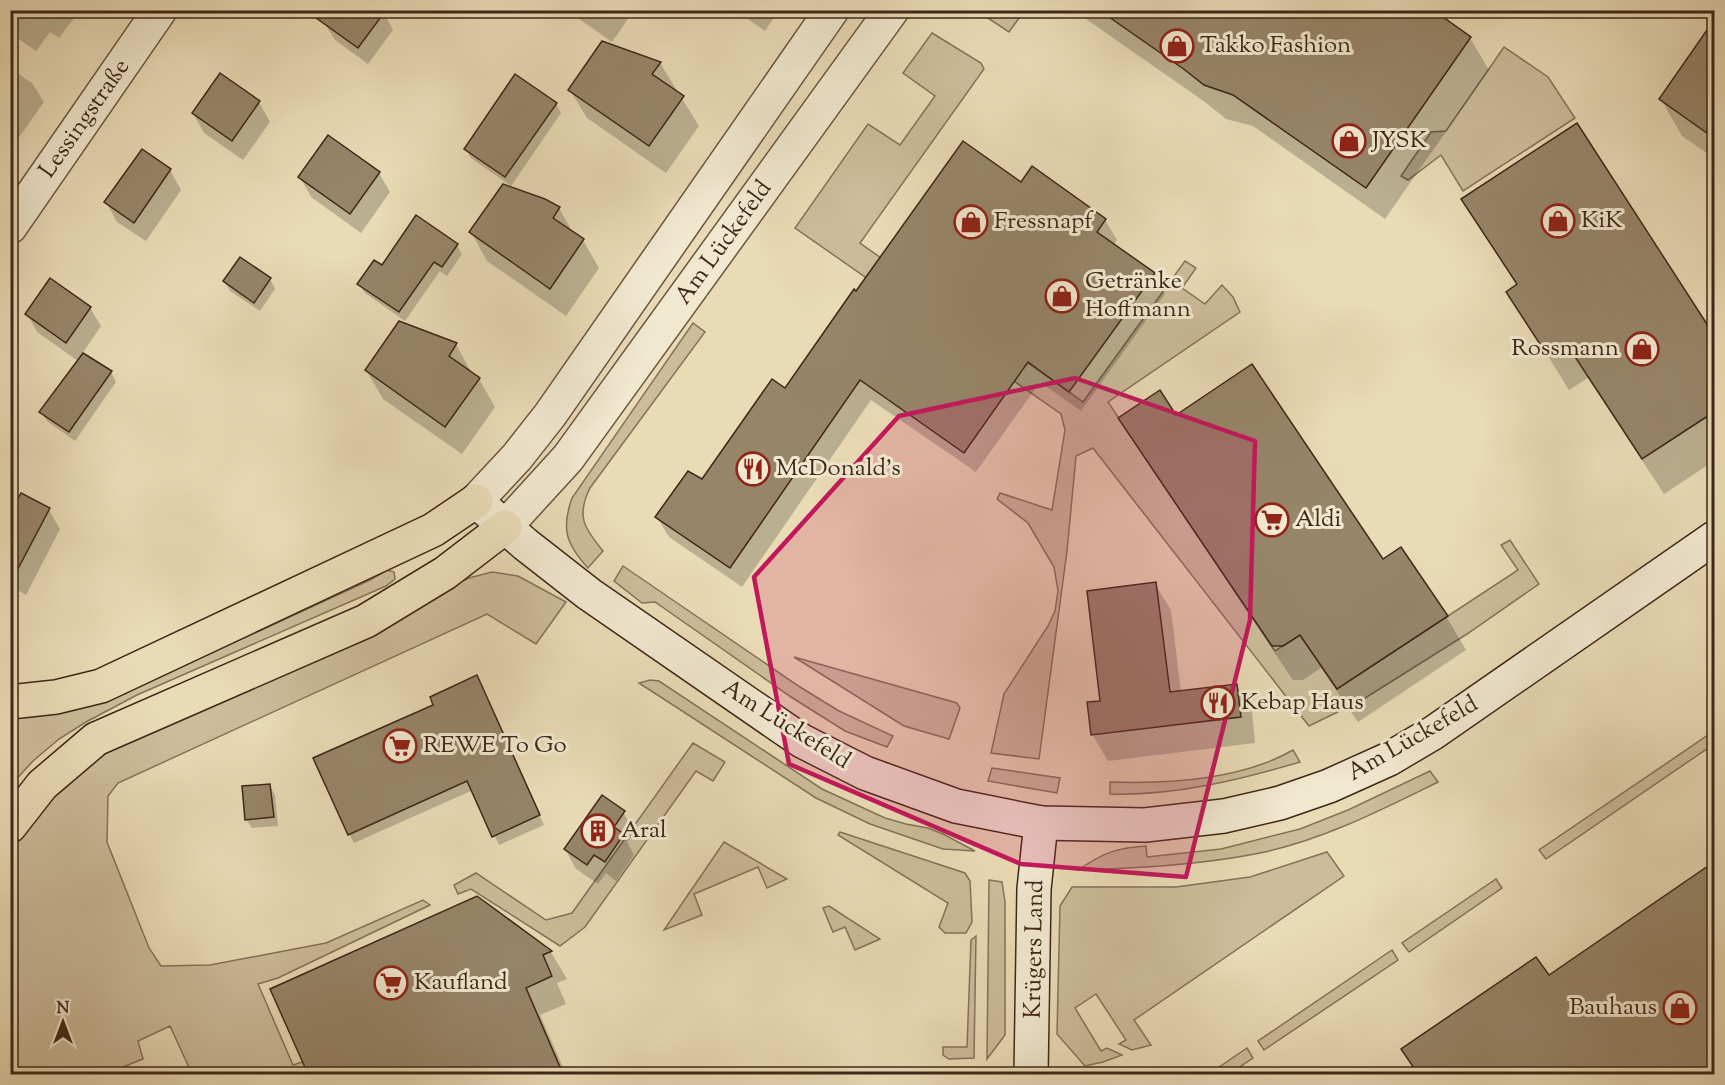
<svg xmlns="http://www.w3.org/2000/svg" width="1725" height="1085" viewBox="0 0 1725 1085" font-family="'Sorts Mill Goudy',serif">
<rect width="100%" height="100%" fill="#e9dbb6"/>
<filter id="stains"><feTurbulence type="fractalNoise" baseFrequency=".00333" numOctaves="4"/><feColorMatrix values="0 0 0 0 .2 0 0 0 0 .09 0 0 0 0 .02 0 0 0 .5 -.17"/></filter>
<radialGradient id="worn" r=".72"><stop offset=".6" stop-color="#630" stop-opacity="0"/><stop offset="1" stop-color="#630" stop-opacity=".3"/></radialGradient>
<g fill="#ccbc9b" stroke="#857259" stroke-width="1.5">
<path d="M 977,11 L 1024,11 L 1009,32 Z"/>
<path d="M 932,33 L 981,63 L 984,69 L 860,243 L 1083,402 L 1185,261 L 1196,268 L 1182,288 L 1205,304 L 1222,285 L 1233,297 L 1240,312 L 1108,402 L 1275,651 L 1300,635 L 1337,689 L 1518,570 L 1501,545 L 1510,540 L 1539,584 L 1467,634 L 1362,700 L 1309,726 L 1093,448 L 1076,456 L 1067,551 L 1039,759 L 991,753 L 1004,694 L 1048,626 L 1055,611 L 1058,591 L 1054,567 L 1028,523 L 997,499 L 1000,493 L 1052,510 L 1065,430 L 1061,414 L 795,228 L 868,124 L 900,145 L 935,96 L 903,73 Z"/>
<path d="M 1504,47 L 1548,77 L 1575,118 L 1463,191 L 1441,155 L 1408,180 L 1401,176 L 1431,132 L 1446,131 Z"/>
<path d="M 693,323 L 705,332 L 590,488 C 576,516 584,528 603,551 L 588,568 C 566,544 561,529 572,498 Z"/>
<path d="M 623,566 L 800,687 L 839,711 L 893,736 L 887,747 L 845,731 L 791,697 L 655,602 L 642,603 L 614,581 Z"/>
<path d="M 387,570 L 394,572 L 395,579 L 386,586 L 137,695 L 86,722 L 59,739 L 33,761 L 11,785 L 11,718 L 69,710 L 159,677 L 370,580 Z"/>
<path d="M 492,572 L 518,576 L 566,602 L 536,644 L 487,614 L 118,783 L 108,796 L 107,842 L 149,948 L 161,966 L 210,965 L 326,943 L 423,900 L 430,905 L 278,978 L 258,984 L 293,1065 L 305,1061 L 310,1074 L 192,1074 L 170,1026 L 138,1041 L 143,1059 L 123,1067 L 126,1074 L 11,1074 L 11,851 L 20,832 L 61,782 L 119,742 L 469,578 Z"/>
<path d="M 794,657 L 957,703 L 960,708 L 949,739 L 904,726 Z"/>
<path d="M 650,680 L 659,681 L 822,789 L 885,818 L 906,824 L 928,828 L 943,834 L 975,851 L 943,849 L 870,824 L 816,798 L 639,683 Z"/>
<path d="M 1714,731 L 1714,744 L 1546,859 L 1539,850 Z"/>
<path d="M 693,743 L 725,762 L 713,781 L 696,771 L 585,927 L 560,946 L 471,889 L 458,894 L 454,885 L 476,873 L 546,920 L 572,913 Z"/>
<path d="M 1293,750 L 1300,762 C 1239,780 1174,796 1110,794 L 1110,782 C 1169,784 1241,780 1293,750 Z"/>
<path d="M 992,768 L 1060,778 L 1057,793 L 988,781 Z"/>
<path d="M 1430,771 L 1438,782 C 1381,810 1323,840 1260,853 C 1200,865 1139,868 1078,870 C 1103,853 1116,848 1146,846 L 1147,857 L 1221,849 L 1300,829 L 1348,810 Z"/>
<path d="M 840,832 L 965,873 L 970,881 L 972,922 L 966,933 L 945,933 L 939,927 L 948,903 L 838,835 Z"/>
<path d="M 724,842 L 787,879 L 767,888 L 758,867 L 694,894 L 702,915 L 664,930 Z"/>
<path d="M 1327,852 L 1344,876 L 1134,1020 L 1151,1045 L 1132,1050 L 1119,1044 L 1126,1040 L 1096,994 L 1075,1008 L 1101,1051 L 1107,1048 L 1122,1055 L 1103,1062 L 1085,1066 L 1057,1034 L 1060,906 L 1072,887 L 1176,887 L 1250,877 Z"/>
<path d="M 1496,879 L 1502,888 L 1409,952 L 1402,943 Z"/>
<path d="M 989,880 L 1002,882 L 1005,902 L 1005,1035 L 987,1059 Z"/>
<path d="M 829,906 L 880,939 L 855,950 L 845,927 L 833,932 L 823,908 Z"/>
<path d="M 976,936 L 974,1058 L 949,1059 L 943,1055 L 943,1047 L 967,1047 L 971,940 Z"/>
<path d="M 1392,950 L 1398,960 L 1264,1050 L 1258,1041 Z"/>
<path d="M 1247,1048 L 1253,1058 L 1229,1074 L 1209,1074 Z"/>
</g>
<g fill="#0003">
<path d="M 10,10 L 70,10 L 74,18 L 59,38 L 50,32 L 36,51 L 10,33 Z"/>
<path d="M 380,10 L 384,13 L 393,30 L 368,64 L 335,40 L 325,24 Z"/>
<path d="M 570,10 L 634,10 L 612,42 L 572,14 Z"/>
<path d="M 735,10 L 779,10 L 765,31 Z"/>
<path d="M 1073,10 L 1431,10 L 1470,38 L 1489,70 L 1385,219 L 1253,126 L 1226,119 L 1205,102 Z"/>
<path d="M 1702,40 L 1714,49 L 1714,158 L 1682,136 L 1661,99 Z"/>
<path d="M 603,43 L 660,63 L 699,126 L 666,173 L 587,118 L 570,90 Z"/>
<path d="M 10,68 L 32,83 L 44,102 L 10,150 Z"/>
<path d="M 259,102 L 270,122 L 243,160 L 204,133 L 193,113 Z"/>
<path d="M 556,104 L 561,113 L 511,186 L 471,158 L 466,149 Z"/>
<path d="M 1576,125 L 1714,338 L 1714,461 L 1664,494 L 1588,378 L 1569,390 L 1508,292 L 1517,286 L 1463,199 Z"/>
<path d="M 142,151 L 170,170 L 181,190 L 146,241 L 117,222 L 106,202 Z"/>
<path d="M 379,173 L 390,192 L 361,233 L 311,197 L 300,177 Z"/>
<path d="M 1021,184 L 1105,220 L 1117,240 L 1113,245 L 1154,274 L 1165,294 L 1081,411 L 1040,382 L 976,472 L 871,400 L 742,587 L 669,537 L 657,517 L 702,481 L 785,390 L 856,293 Z"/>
<path d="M 559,208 L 573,233 L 583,240 L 599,268 L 566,316 L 487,261 L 471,232 Z"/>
<path d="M 457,245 L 462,254 L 447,276 L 440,271 L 405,321 L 365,293 L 359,284 L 382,267 Z"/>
<path d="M 270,279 L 275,289 L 260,311 L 230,291 L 225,282 Z"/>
<path d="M 90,308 L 101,326 L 82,354 L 111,372 L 116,382 L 75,441 L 47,421 L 41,412 L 78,361 L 37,332 L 27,314 Z"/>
<path d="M 456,344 L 472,374 L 479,379 L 495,407 L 462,454 L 383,399 L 366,370 Z"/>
<path d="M 1176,417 L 1383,561 L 1446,616 L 1466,650 L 1358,722 L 1321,668 L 1303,680 L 1293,680 L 1140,452 L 1120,418 Z"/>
<path d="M 22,495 L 49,510 L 60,529 L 26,595 L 10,586 L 10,514 Z"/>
<path d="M 1155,584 L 1171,610 L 1181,692 L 1237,686 L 1252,712 L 1255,743 L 1108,761 L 1092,734 L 1102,702 Z"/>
<path d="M 477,677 L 544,825 L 499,845 L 473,790 L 354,843 L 349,834 L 435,705 Z"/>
<path d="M 269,785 L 275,795 L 278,826 L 252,828 L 246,819 Z"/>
<path d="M 623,812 L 635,832 L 627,842 L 634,855 L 616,881 L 606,873 L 598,884 L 576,869 L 565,849 Z"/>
<path d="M 1714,863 L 1714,1074 L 1417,1074 L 1403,1050 L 1549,977 Z"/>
<path d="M 477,898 L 551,952 L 567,979 L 557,983 L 566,1004 L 540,1015 L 566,1074 L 312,1074 L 303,1060 Z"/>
</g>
<g fill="#97856a" stroke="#3e2717" stroke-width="1.5">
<path d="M 305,10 L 386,10 L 358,48 Z"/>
<path d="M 1099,10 L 1433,10 L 1471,37 L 1366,188 L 1233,95 L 1204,85 L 1185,70 Z"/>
<path d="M 1714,20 L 1714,138 L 1659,99 Z"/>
<path d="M 602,41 L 661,62 L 652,74 L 684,96 L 649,146 L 568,90 Z"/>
<path d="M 220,73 L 260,101 L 232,141 L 192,113 Z"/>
<path d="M 515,74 L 557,103 L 505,177 L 464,149 Z"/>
<path d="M 1577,123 L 1714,335 L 1714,412 L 1642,459 L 1566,343 L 1547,355 L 1506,292 L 1517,284 L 1461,199 Z"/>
<path d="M 328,135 L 380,172 L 350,214 L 298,177 Z"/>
<path d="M 963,141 L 1021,182 L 1032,166 L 1106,219 L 1097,232 L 1155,273 L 1069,392 L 1028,362 L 964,453 L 860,380 L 730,568 L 655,517 L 688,471 L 702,479 L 772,379 L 785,388 L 854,289 L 856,291 Z"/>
<path d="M 142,149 L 171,169 L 134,223 L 104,202 Z"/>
<path d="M 503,184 L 545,199 L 560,207 L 553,218 L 584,239 L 550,289 L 469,232 Z"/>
<path d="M 416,215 L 458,244 L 442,267 L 434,262 L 399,312 L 357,284 L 374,260 L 382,265 Z"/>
<path d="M 240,257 L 271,278 L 254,303 L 223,281 Z"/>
<path d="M 50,278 L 91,307 L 66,343 L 25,314 Z"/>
<path d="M 399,321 L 457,343 L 449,356 L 480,378 L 445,427 L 365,370 Z"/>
<path d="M 83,353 L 112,371 L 69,432 L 39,412 Z"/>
<path d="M 1252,364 L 1383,559 L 1401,547 L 1448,616 L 1337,689 L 1300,635 L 1283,646 L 1272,646 L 1118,418 L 1160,390 L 1176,415 Z"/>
<path d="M 21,493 L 50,508 L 10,584 L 10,513 Z"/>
<path d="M 1156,582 L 1170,692 L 1237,684 L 1241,717 L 1091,735 L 1087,702 L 1100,701 L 1087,591 Z"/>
<path d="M 477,675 L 540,815 L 492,837 L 467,781 L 348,835 L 313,758 L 433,705 L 430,697 Z"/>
<path d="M 270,784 L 274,817 L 245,820 L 242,786 Z"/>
<path d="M 602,795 L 625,811 L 614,827 L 624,834 L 605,862 L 594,855 L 587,865 L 564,849 Z"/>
<path d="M 1714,862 L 1714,1074 L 1418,1074 L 1401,1049 L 1536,957 L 1549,975 Z"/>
<path d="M 477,896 L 552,951 L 543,955 L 552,976 L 526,988 L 563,1074 L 308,1074 L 270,989 Z"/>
</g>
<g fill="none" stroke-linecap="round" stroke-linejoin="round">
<defs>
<g id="street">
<path d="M 10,227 L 160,10"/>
<path d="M 476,501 L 517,457 L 550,415 L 832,10"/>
<path d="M 505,527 L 568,458 L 892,10"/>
</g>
<g id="secondary">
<path d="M 476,501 L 525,544 L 589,594 L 802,741 L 865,773 L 956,806 L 1041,823 L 1145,825 L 1224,816 L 1280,803 L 1329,786 L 1389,759 L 1433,733 L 1714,538"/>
<path d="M 1031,1074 L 1034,889 L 1041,823"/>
</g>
<g id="highway">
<path d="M 10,702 L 56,697 L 101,686 L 433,530 L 476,501"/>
<path d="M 10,826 L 42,785 L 96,739 L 366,621 L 445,573 L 505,527"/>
</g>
</defs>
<use href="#street" stroke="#69543f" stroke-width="36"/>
<use href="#secondary" stroke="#3e2717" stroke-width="36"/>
<use href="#highway" stroke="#3e2717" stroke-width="36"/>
<use href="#street" stroke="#f1e8d0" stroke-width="33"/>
<use href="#secondary" stroke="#f1e8d0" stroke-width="33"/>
<use href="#highway" stroke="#e9dbb6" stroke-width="33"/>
</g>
<path fill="#c2185b" fill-opacity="0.2" stroke="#c2185b" stroke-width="4.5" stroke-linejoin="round" d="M 1075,378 L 1255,441 L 1250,620 L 1186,877 L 1021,864 L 789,764 L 754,577 L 899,416 Z"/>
<defs>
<symbol id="shop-ring" viewBox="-11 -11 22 22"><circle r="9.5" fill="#f1e8d0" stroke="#8f2418" stroke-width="1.5"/><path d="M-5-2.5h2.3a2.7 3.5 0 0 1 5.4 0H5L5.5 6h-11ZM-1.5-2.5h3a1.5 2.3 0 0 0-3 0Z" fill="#8f2418"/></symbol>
<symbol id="restaurant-ring" viewBox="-11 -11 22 22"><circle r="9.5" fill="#f1e8d0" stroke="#8f2418" stroke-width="1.5"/><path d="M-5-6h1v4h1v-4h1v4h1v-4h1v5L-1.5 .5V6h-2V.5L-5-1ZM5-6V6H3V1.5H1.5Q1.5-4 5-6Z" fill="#8f2418"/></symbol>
<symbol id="supermarket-ring" viewBox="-11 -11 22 22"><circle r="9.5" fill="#f1e8d0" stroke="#8f2418" stroke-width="1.5"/><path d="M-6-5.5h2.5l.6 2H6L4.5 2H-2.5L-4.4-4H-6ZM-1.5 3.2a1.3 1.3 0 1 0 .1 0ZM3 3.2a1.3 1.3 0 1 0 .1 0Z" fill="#8f2418"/></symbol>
<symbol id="building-ring" viewBox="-11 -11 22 22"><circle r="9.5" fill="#f1e8d0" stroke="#8f2418" stroke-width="1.5"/><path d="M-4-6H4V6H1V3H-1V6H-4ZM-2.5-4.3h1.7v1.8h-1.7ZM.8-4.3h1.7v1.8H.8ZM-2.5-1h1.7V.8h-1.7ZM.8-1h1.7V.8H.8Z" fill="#8f2418"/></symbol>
</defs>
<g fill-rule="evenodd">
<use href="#shop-ring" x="1158" y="27" width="38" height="38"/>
<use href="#shop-ring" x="1330" y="122" width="38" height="38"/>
<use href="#shop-ring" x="1539" y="202" width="38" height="38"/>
<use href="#shop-ring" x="952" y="203" width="38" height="38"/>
<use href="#shop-ring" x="1043" y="277" width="38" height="38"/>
<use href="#shop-ring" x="1623" y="330" width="38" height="38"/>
<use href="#restaurant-ring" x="734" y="450" width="38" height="38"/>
<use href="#supermarket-ring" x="1253" y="501" width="38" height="38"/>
<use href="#restaurant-ring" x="1199" y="684" width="38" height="38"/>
<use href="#supermarket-ring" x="381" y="727" width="38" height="38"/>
<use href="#building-ring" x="579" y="812" width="38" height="38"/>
<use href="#supermarket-ring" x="372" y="964" width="38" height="38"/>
<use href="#shop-ring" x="1661" y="989" width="38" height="38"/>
</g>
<g text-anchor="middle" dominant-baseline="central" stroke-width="6" stroke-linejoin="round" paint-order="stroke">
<g font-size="24" fill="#3e2717" stroke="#f1e8d0" text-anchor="start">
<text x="1200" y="46">Takko Fashion</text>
<text x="1372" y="141">JYSK</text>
<text x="1581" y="221">KiK</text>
<text x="994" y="222">Fressnapf</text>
<text x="1085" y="282">Getränke<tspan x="1085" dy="28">Hoffmann</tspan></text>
<text x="1619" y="349" text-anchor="end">Rossmann</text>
<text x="776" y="469">McDonald's</text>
<text x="1295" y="520">Aldi</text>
<text x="1241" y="703">Kebap Haus</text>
<text x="423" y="746">REWE To Go</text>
<text x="621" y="831">Aral</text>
<text x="414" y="983">Kaufland</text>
<text x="1657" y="1008" text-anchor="end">Bauhaus</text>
</g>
<g font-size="24" fill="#3e2717" stroke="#f1e8d0">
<text transform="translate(85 119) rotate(-55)">Lessingstraße</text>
<text transform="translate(724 243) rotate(-54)">Am Lückefeld</text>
<text transform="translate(786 725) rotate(32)">Am Lückefeld</text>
<text transform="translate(1413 739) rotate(-30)">Am Lückefeld</text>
<text transform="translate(1035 949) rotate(-89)">Krügers Land</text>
</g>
</g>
<rect width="1725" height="1085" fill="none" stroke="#e9dbb6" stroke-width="36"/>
<rect x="12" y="12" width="1701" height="1061" fill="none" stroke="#3e2717" stroke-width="3"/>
<rect x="18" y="18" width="1689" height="1049" fill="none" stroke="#3e2717" stroke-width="1.5"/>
<g transform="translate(63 1022)" stroke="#f1e8d0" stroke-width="4.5" paint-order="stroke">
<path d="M0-4.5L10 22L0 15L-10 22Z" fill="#3e2717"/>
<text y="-9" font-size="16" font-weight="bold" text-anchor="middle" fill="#3e2717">N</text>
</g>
<rect width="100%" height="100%" filter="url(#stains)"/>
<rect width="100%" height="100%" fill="url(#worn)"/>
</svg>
